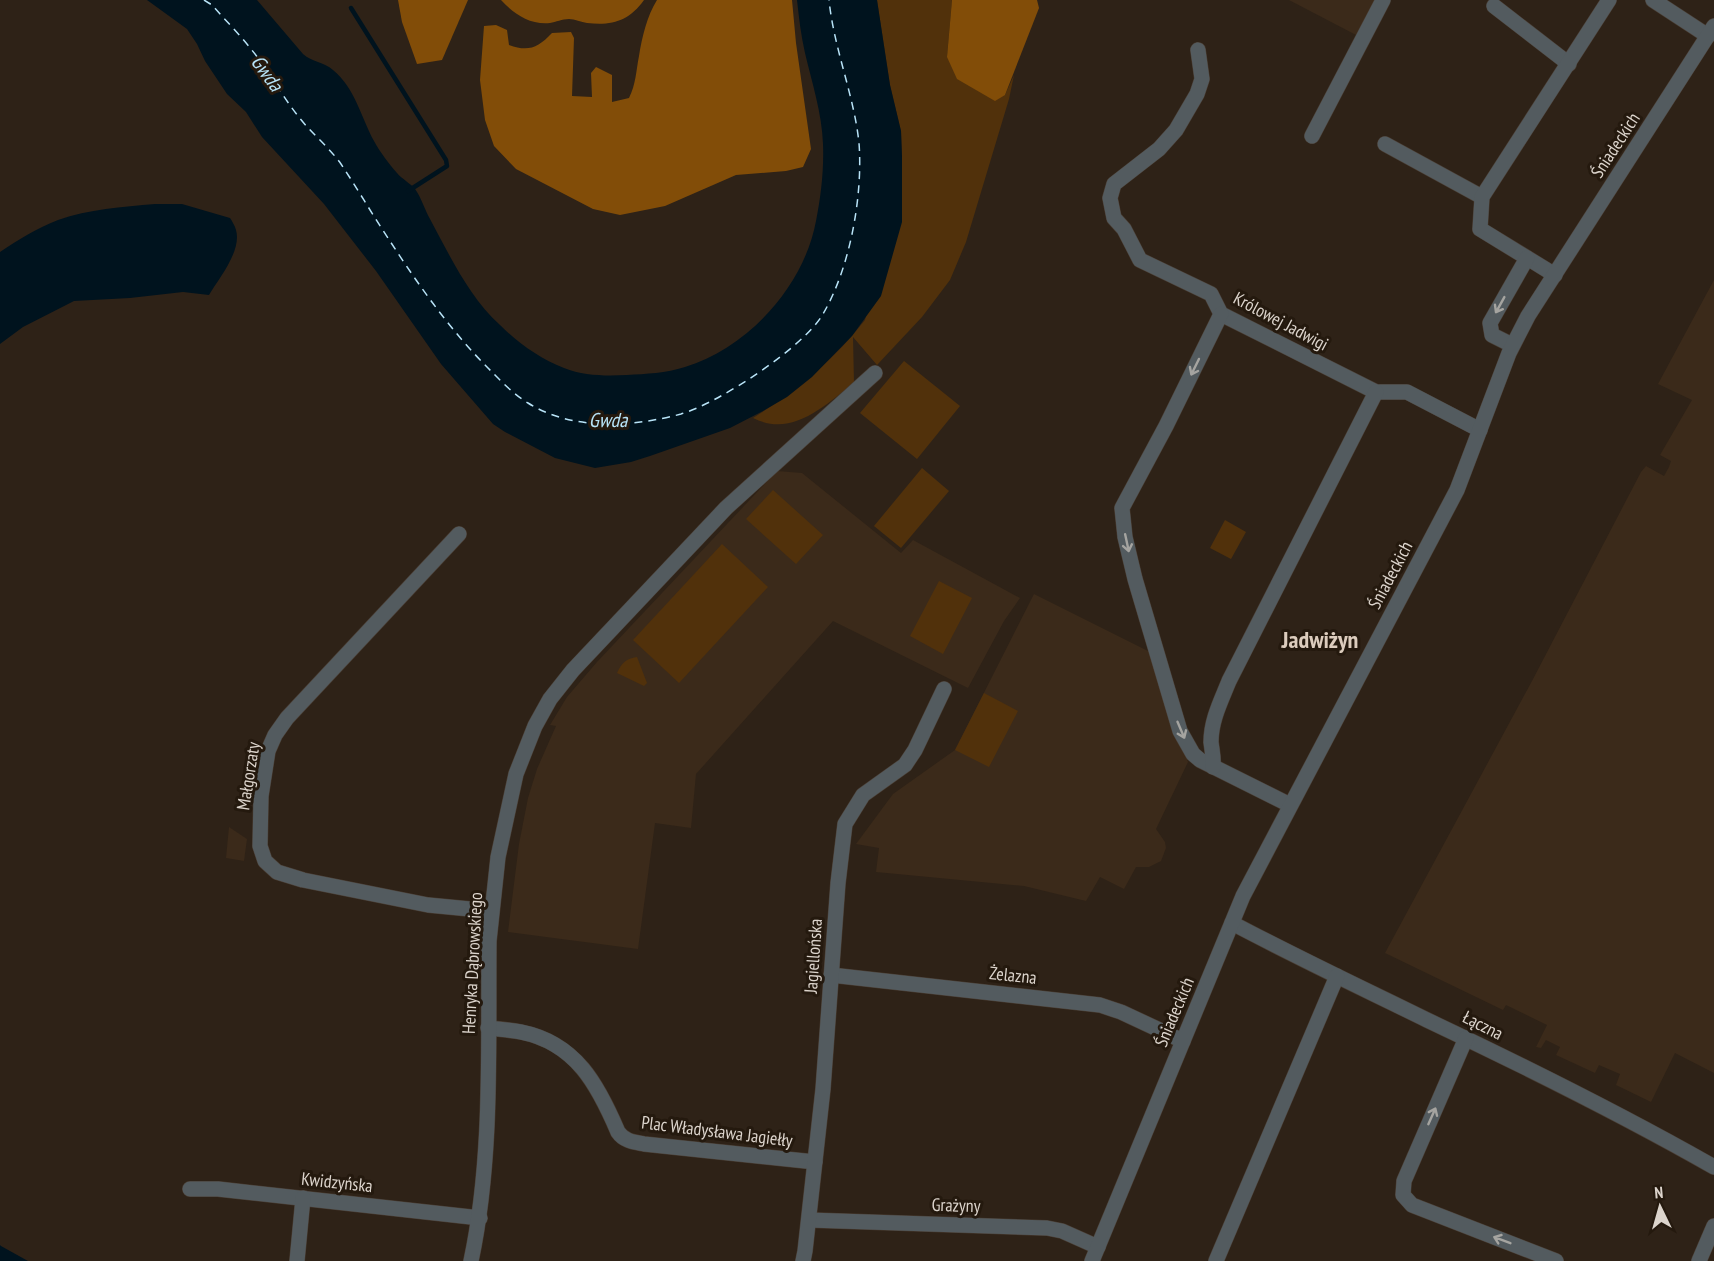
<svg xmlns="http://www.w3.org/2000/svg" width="1714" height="1261" viewBox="0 0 1714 1261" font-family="'PT Sans Narrow',sans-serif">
<rect width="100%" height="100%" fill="#2e2217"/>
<g fill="#3b2a1a">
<path d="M 1289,0 L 1375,0 L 1358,36 Z"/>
<path d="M 1714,280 L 1714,1073 L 1675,1053 L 1651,1102 L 1616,1085 L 1620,1074 L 1599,1065 L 1595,1073 L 1556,1055 L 1560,1047 L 1546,1040 L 1541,1048 L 1536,1047 L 1547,1025 L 1506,1005 L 1503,1010 L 1385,953 L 1532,681 L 1641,472 L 1646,466 L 1664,476 L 1669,467 L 1671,461 L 1660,455 L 1692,400 L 1658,384 Z"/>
<path d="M 777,471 L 802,473 L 901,553 L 913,540 L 1020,598 L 1004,621 L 968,688 L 833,621 L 696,774 L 691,828 L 655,823 L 638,949 L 508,932 L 519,844 L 528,798 L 537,769 L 556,726 L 550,725 L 567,697 L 597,662 Z"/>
<path d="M 1034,594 L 1154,654 L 1178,735 L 1188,762 L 1156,829 L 1165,842 L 1166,848 L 1161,861 L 1149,867 L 1136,867 L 1124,889 L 1100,877 L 1086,901 L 1024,886 L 876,872 L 879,848 L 856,844 L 893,794 L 955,750 Z"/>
<path d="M 229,827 L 247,839 L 244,861 L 226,858 Z"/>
</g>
<g fill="#51310b">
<path d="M 877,0 L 952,0 L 947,57 L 1005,95 L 1014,75 L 1009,99 L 966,242 L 950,280 L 922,317 L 877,365 L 853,337 L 854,383 C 824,406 792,438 753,418 C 795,392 835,359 865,320 L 902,157 L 901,131 L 890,85 Z"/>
<path d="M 904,361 L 960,406 L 917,459 L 860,413 Z"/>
<path d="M 922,468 L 949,491 L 901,548 L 874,526 Z"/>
<path d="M 773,490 L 823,535 L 796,564 L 746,519 Z"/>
<path d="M 1225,520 L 1246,532 L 1231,559 L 1210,548 Z"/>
<path d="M 722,544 L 768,587 L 679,683 L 633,640 Z"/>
<path d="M 939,581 L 972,598 L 943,654 L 910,636 Z"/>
<path d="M 637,657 L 647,683 L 644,686 L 617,673 C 622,662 626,659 637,657 Z"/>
<path d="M 984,693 L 1018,711 L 989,767 L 955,750 Z"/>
</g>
<g fill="#824d08">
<path d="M 398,0 L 468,0 L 442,60 L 417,64 L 402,22 Z"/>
<path d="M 501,0 L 644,0 C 629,21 612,26 587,23 C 581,22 575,19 569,19 C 562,19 556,22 550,23 C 530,25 514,14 501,0 Z"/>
<path d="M 657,0 L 792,0 L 796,43 L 811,149 L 803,167 L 786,171 L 736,175 L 665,206 L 620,215 L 593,209 L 516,169 L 494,146 L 485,120 L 480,80 L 484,26 L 496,25 L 507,30 L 509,45 C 528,52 538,48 552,33 L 571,32 L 574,38 L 572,96 L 592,97 L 591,73 L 596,67 L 612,75 L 612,102 L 629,98 C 636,84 636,71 639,56 C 642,37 647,16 657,0 Z"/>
<path d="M 952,0 L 1037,0 L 1039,8 L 1005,95 L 995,101 L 957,79 L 947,57 Z"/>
</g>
<g fill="#00131e">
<path d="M 147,0 L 257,0 L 303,54 C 312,62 324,62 333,70 C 355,88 361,117 374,141 C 380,152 389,164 397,173 C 402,179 410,183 415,189 C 421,197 425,210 430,219 C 450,256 469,297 500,325 C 518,343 540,359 564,368 C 584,376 606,376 627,375 C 646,374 666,373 685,367 C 748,348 804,286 816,221 C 821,196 824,170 823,144 C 822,113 812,83 805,53 C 801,36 799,18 797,0 L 877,0 L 890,85 L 901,131 L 902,157 L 902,222 L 881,296 L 852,336 L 812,377 L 787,397 L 763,411 L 730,428 L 650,456 L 631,462 L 595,468 L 555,458 L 505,432 L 493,424 L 441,364 L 376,271 L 324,204 L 262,137 L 246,112 L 227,94 L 205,61 L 197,44 L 187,29 Z"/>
<path d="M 155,204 L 182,204 L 230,218 C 232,221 235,226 236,230 C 242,251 219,278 209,295 L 183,292 L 130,298 L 74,301 L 23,327 L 0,344 L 0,252 C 18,240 37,228 58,220 C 89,209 122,207 155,204 Z"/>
<path d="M 0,1245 L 1,1246 L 28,1261 L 0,1261 Z"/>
</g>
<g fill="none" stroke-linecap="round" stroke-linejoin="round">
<path stroke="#00131e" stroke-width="4.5" d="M 351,8 L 446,160 L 447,166 L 408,191"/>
<path stroke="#b8e4f8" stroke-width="1.5" stroke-dasharray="8 6" stroke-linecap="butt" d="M 204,0 L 212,5 C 227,22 244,39 258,58 C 272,77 283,97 298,116 C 311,133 328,146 341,164 C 357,188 372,214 388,238 C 417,283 450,330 488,368 C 500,380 513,394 528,403 C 572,431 633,427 681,414 C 719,403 804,347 823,314 C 850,268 863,196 859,143 C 854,95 834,49 829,0"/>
<defs>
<g id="street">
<path d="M 1653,0 L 1708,36"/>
<path d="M 1494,6 L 1569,64"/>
<path d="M 1198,50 L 1202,79 L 1197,94 L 1176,130 L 1159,149 L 1114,184 L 1110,198 L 1114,218 L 1124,229 L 1140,260 L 1211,294 L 1221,314 L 1376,392 L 1407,392 L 1480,430"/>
<path d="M 1312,136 L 1383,0"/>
<path d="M 1385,144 L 1482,197"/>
<path d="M 1555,275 L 1480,229 L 1482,197 L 1609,0"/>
<path d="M 1221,314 L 1166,426 L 1122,508 L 1125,537 L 1135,579 L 1180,731 L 1193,754 L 1200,760 L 1290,805"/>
<path d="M 1512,345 L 1492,335 L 1490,323 L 1527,258"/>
<path d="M 459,534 L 287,718 L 275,735 L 268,751 L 261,796 L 260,846 L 265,861 L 277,872 L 303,880 L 428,905 L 491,911"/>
<path d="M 1213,767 C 1214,758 1212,751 1211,742 C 1211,720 1221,701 1229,681 L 1376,392"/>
<path d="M 1232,923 C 1296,957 1362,988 1427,1020 C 1524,1066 1621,1114 1714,1167"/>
<path d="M 831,975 L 1100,1005 L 1121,1012 L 1183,1041"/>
<path d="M 488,1028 C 499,1029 510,1030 521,1032 C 576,1043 598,1085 618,1132 C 624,1141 634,1142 644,1144 L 815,1162"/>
<path d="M 1466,1038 L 1404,1181 L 1403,1195 L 1412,1205 L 1556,1261"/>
<path d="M 190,1189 L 218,1189 L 480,1218"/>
<path d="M 809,1220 L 1047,1228 L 1062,1231 L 1098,1247"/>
<path d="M 297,1261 L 303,1198"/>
<path d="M 471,1261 C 493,1158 488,1046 489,941 L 498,857 L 516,774 L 535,726 L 550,699 L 573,670 L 726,508 L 875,373"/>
<path d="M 803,1261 L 805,1251 L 823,1089 L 838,883 L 845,824 L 863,795 L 905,765 L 915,750 L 944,689"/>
<path d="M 1092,1261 L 1243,896 L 1457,490 L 1509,353 L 1528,316 L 1714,26"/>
<path d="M 1216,1261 L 1337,976"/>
<path d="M 1699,1261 L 1714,1226"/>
</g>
</defs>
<use href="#street" stroke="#4a3e34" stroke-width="16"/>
<use href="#street" stroke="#535b5f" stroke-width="15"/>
</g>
<defs><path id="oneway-shaft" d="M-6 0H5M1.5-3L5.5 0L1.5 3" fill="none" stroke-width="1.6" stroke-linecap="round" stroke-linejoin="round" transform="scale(1.5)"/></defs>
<g stroke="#a5a4a0">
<use href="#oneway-shaft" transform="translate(1500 305) rotate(119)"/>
<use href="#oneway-shaft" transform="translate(1195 367) rotate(116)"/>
<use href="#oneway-shaft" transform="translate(1127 543) rotate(78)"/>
<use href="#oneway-shaft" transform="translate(1181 730) rotate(67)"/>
<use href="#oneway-shaft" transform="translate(1432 1116) rotate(-66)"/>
<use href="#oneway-shaft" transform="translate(1502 1240) rotate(-159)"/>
</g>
<g text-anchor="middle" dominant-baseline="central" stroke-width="6" stroke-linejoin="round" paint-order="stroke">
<g font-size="18" fill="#dcd4cc" stroke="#24190e">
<text transform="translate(1615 145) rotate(-57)">Śniadeckich</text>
<text transform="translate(1281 321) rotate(28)">Królowej Jadwigi</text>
<text transform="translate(1390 575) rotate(-62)">Śniadeckich</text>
<text transform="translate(248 776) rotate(-81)">Małgorzaty</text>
<text transform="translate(813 956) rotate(-86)">Jagiellońska</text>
<text transform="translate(472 963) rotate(-87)">Henryka Dąbrowskiego</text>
<text transform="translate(1013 975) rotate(6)">Żelazna</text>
<text transform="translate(1174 1012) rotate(-67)">Śniadeckich</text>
<text transform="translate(1483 1025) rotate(27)">Łączna</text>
<text transform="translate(717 1131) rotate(7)">Plac Władysława Jagiełły</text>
<text transform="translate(337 1182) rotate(6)">Kwidzyńska</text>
<text transform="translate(956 1205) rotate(2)">Grażyny</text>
</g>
<g font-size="20" font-style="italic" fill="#b8e4f8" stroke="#24190e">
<text transform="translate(267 73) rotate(54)">Gwda</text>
<text x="608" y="420">Gwda</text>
</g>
<g font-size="24" font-weight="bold" fill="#dcccbd" stroke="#24190e">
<text x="1320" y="639">Jadwiżyn</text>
</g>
</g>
<g transform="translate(1660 1207) rotate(355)" stroke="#24190e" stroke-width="4.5" paint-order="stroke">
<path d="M0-4.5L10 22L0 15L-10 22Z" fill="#dcd4cc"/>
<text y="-9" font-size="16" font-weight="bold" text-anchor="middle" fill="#dcd4cc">N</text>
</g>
</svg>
